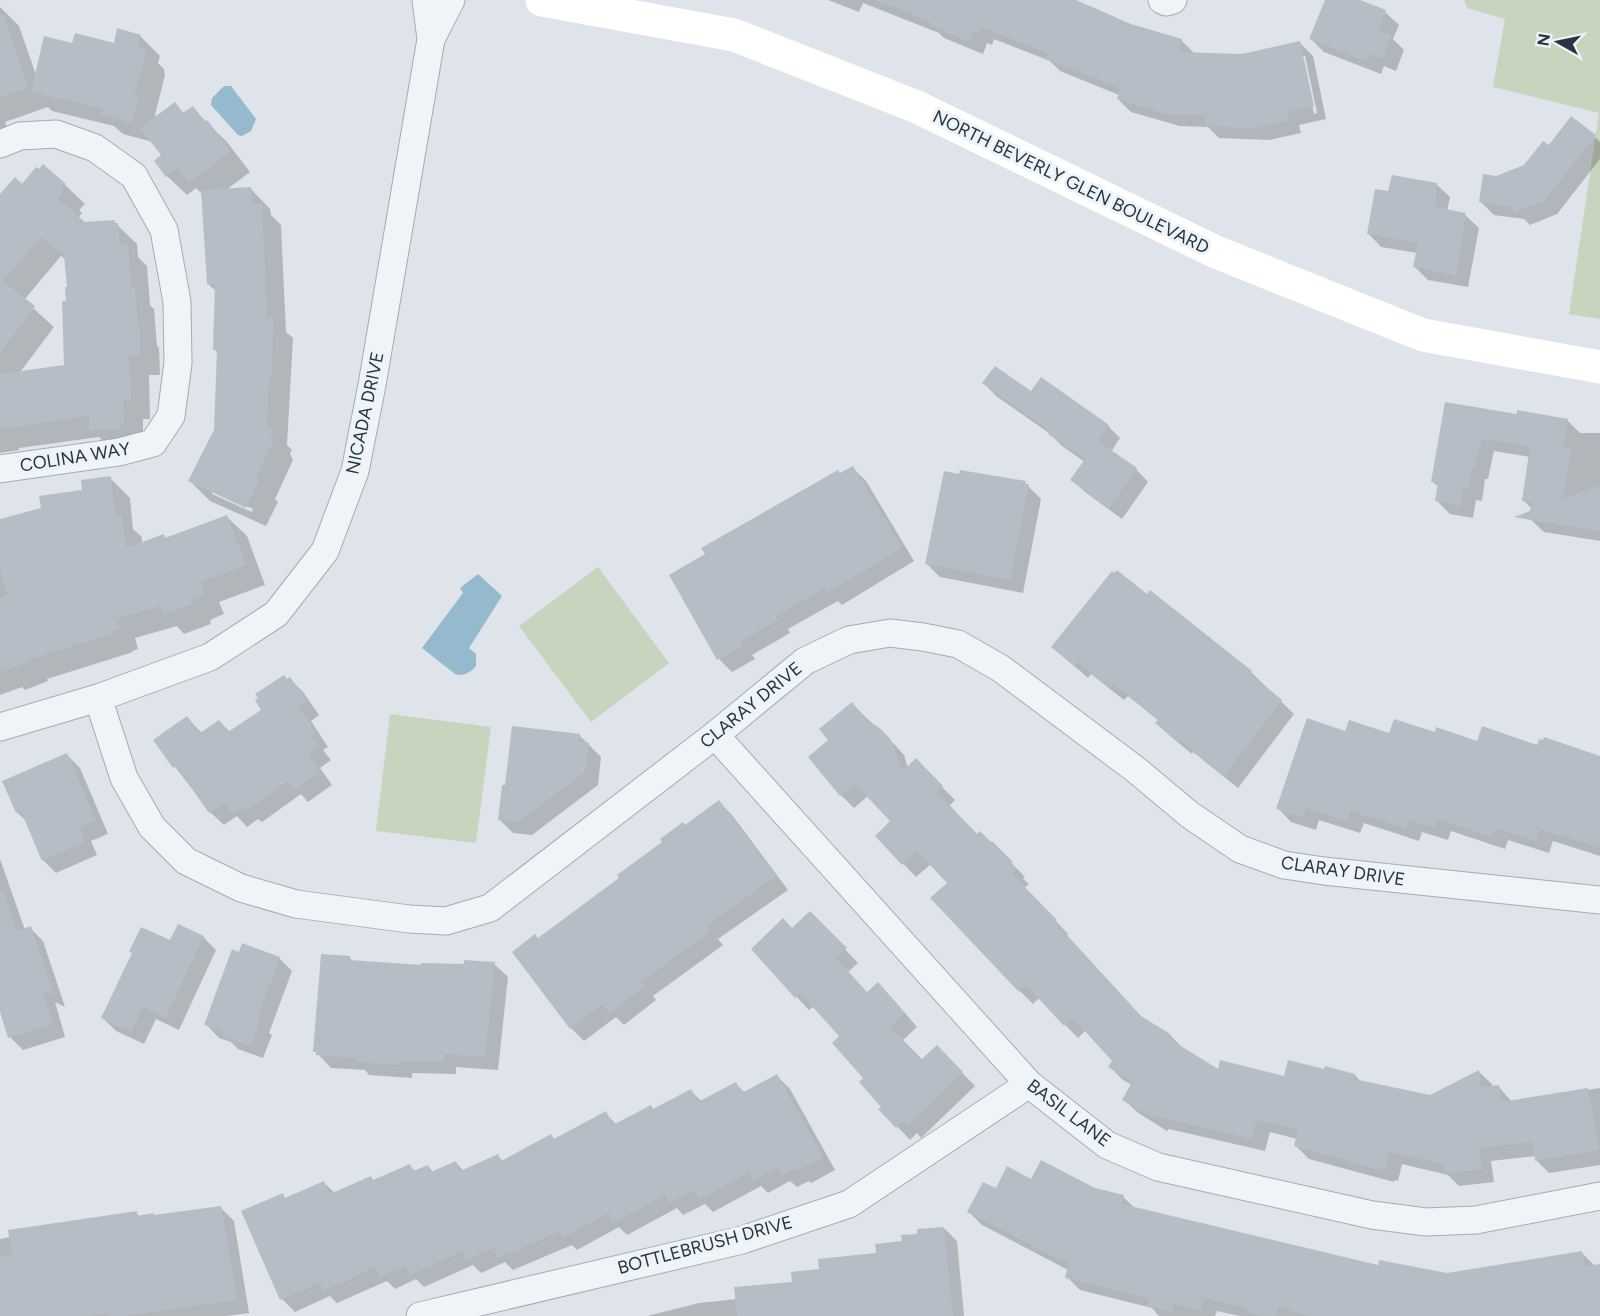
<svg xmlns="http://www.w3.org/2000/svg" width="1600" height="1316" viewBox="0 0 1600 1316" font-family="Figtree,sans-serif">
<rect width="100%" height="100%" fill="#dee4e9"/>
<g fill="#c7d4be">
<path d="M 1464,0 L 1600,0 L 1600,319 L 1569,314 L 1599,113 L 1493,87 L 1505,19 L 1467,8 Z"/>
<path d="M 598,567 L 669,663 L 591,722 L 519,626 Z"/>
<path d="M 390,714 L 491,727 L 476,843 L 376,831 Z"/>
</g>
<g fill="#95bacd">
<path d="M 224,86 L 231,86 L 256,119 L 251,131 L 242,136 L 238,135 L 211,105 L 212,98 Z"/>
<path d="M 478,574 L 502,596 L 469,648 L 476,654 L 476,666 C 471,672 463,677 455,674 L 422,648 L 463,593 L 460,588 Z"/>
</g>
<g fill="#0003" fill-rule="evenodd">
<path d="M 828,0 L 1071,0 L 1131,25 L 1181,40 L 1195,54 L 1243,55 L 1300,43 L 1313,56 L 1326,119 L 1299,125 L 1301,133 L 1269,140 L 1219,138 L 1208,127 L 1180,126 L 1131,112 L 1118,99 L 1119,95 L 1060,71 L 1050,61 L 994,39 L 992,45 L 987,43 L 983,54 L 944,38 L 939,33 L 863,3 L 859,12 ZM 1302,56 L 1305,56 L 1317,113 L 1314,114 Z"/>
<path d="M 1326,0 L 1355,0 L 1385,12 L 1399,25 L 1393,39 L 1404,50 L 1396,71 L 1384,66 L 1381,74 L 1324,52 L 1311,39 Z"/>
<path d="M 0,7 L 19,26 L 36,75 L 73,44 L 115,45 L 140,36 L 160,56 L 158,63 L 164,69 L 165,75 L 155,115 L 157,117 L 175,104 L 185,114 L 192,108 L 227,142 L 250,172 L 226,190 L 251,189 L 270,209 L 271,215 L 281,225 L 286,332 L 293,338 L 287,445 L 292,450 L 290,454 L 293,460 L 275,499 L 278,502 L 266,526 L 210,501 L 190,481 L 216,431 L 218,353 L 214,349 L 217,292 L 208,284 L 203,195 L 196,188 L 187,195 L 167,176 L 163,156 L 153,142 L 123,134 L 114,126 L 52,111 L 48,107 L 5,122 L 8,129 L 0,131 ZM 212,491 L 253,509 L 252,512 L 212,494 Z"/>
<path d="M 1595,137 L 1600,142 L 1600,159 L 1557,214 L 1530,225 L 1524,219 L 1494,215 L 1481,202 L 1549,147 Z"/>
<path d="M 1436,184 L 1450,197 L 1447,211 L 1465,215 L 1479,228 L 1468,287 L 1428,280 L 1415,267 L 1417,253 L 1381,247 L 1368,233 L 1389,193 Z"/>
<path d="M 65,185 L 85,204 L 79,210 L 82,213 L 78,218 L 84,224 L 114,222 L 137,244 L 138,257 L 147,266 L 150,305 L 154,309 L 157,346 L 159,348 L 160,375 L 149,375 L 150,419 L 143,419 L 143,444 L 111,449 L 99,437 L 19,448 L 19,450 L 0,453 L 0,196 L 22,186 ZM 61,256 L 66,260 L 69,288 L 66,367 L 22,372 L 21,371 L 54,327 L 24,300 Z"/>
<path d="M 984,383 L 1031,394 L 1108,426 L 1120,438 L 1111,452 L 1136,469 L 1148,482 L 1122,519 L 1085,492 L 1072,480 L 1085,462 L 1062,446 L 1049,433 L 996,396 Z"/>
<path d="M 1446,404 L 1518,416 L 1567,420 L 1580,433 L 1600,433 L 1600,541 L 1544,532 L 1530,519 L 1532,509 L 1523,500 L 1530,457 L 1494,451 L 1488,479 L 1485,479 L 1482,501 L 1476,500 L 1473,518 L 1450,514 L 1437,501 L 1439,487 L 1433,482 Z"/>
<path d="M 853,468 L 866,481 L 914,561 L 842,605 L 838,601 L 788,629 L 790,633 L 752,655 L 755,659 L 732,672 L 719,659 Z"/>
<path d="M 110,478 L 130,498 L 133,529 L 142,537 L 142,543 L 163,536 L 167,539 L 227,517 L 247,536 L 265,585 L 219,602 L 224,614 L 210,620 L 211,624 L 184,634 L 177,626 L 135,638 L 138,649 L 132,651 L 133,652 L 47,679 L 48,681 L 25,690 L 22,687 L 0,695 L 0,520 L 42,509 L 84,492 Z"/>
<path d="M 1025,483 L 1041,499 L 1023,593 L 940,577 L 927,564 Z"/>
<path d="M 1053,647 L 1251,672 L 1294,714 L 1238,788 L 1193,752 L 1192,754 L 1170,736 L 1157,723 L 1159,721 L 1128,696 L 1124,700 L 1091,674 L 1088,678 Z"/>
<path d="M 290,679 L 303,692 L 319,715 L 311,721 L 328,747 L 323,750 L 331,760 L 320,768 L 332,785 L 308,802 L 301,794 L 262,822 L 258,819 L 247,827 L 237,816 L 224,825 L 210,812 L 155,741 L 187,718 L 202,733 L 219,721 L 230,732 L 264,710 Z"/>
<path d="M 852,704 L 895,745 L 904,755 L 908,768 L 916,761 L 955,800 L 949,806 L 978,835 L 991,844 L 992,843 L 1025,877 L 1023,879 L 1029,884 L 1024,888 L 1068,934 L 1067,936 L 1143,1019 L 1170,1035 L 1183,1048 L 1219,1071 L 1285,1077 L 1325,1071 L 1355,1075 L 1361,1082 L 1430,1097 L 1479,1072 L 1492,1084 L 1492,1088 L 1499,1087 L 1512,1102 L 1600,1088 L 1600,1165 L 1549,1173 L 1536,1160 L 1535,1156 L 1491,1161 L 1494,1182 L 1459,1186 L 1448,1175 L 1402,1164 L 1398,1181 L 1395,1180 L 1394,1182 L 1309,1159 L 1296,1146 L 1297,1139 L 1270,1132 L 1265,1151 L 1169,1129 L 1167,1131 L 1137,1112 L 1124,1099 L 1132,1085 L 1123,1080 L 1110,1067 L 1114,1060 L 1086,1030 L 1078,1038 L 1039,998 L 1033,1004 L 1020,991 L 949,883 L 931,864 L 916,877 L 877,836 L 892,821 L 868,796 L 854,808 L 841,795 L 830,741 Z"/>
<path d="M 1346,733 L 1390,735 L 1436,734 L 1478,743 L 1538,747 L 1600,757 L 1600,856 L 1553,841 L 1549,853 L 1508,840 L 1505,849 L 1451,831 L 1448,840 L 1422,832 L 1419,841 L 1364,823 L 1360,833 L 1319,820 L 1316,830 L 1291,822 L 1278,808 Z"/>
<path d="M 579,735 L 601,757 L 598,785 L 532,835 L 513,833 L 500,820 Z"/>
<path d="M 67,755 L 80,768 L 108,834 L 91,841 L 97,855 L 56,873 L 43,860 L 27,822 L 17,812 Z"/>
<path d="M 719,802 L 732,815 L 788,890 L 718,939 L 723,945 L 653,996 L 656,1000 L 624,1025 L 616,1017 L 584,1041 L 571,1028 L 514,953 L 538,940 Z"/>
<path d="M 0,859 L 25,930 L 30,928 L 43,941 L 65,1007 L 55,1002 L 65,1037 L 23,1050 L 10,1037 L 0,1010 Z"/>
<path d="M 810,913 L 858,963 L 848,972 L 868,994 L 891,997 L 917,1027 L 902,1041 L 922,1061 L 937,1047 L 975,1086 L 921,1138 L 917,1133 L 910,1140 L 881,1109 L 883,1107 L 841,1036 L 814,1006 L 809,1010 L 753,950 L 792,930 Z"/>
<path d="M 203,937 L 216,950 L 179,1030 L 156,1019 L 144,1044 L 116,1031 L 103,1018 L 171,942 Z"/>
<path d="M 349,957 L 354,962 L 422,966 L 494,964 L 508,977 L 498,1070 L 456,1067 L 456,1074 L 412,1073 L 412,1078 L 369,1075 L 365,1070 L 331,1068 L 318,1054 Z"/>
<path d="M 279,958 L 292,971 L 269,1033 L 272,1035 L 263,1058 L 238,1049 L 231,1042 L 219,1038 L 206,1024 Z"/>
<path d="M 777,1076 L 790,1089 L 835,1170 L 811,1183 L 809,1181 L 797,1187 L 790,1181 L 768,1193 L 761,1186 L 713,1212 L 705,1204 L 683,1215 L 677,1208 L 627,1235 L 619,1227 L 577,1250 L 572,1245 L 513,1270 L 505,1262 L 481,1273 L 473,1265 L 424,1287 L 416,1279 L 395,1289 L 387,1281 L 337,1303 L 330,1296 L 295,1312 L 282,1299 L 282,1195 L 286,1199 L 323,1182 L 335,1193 L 374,1181 L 410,1166 L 416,1172 L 428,1166 L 433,1172 L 456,1163 L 464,1171 L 498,1156 L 503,1161 L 551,1136 L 555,1140 L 605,1113 L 617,1125 L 654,1110 L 691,1091 L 702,1102 L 736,1084 L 745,1093 Z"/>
<path d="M 1032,1181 L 1094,1189 L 1123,1197 L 1136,1209 L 1451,1316 L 1240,1316 L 1217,1311 L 1215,1316 L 1159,1316 L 1152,1308 L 1080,1290 L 1067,1277 L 1068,1270 L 982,1225 L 969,1212 L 996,1191 Z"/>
<path d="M 221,1208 L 234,1221 L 249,1313 L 226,1316 L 0,1316 L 0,1239 L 136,1213 L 140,1217 L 154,1217 Z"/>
<path d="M 944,1228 L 957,1241 L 964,1316 L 647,1316 L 699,1303 L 737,1299 L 794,1283 L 820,1271 L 877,1254 L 919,1235 Z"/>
<path d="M 1582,1253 L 1595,1266 L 1600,1266 L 1600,1316 L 1467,1316 Z"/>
</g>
<g fill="#b5bec7">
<path d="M 877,0 L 1076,0 L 1131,24 L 1182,39 L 1178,52 L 1242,54 L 1300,41 L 1314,106 L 1287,112 L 1289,120 L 1255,128 L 1205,126 L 1205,115 L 1165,114 L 1117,99 L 1120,89 L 1114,86 L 1045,58 L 1047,53 L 981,27 L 978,33 L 974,31 L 970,42 L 929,25 L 931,22 Z"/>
<path d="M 1325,0 L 1360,0 L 1386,10 L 1379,30 L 1391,35 L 1383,59 L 1370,54 L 1367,62 L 1309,39 Z"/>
<path d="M 4,14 L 28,88 L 0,97 L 0,15 Z"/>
<path d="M 117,28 L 141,35 L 138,46 L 145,48 L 144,53 L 146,54 L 135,95 L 139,96 L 132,123 L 101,115 L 103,109 L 31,92 L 44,36 L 72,43 L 75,33 L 114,43 Z"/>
<path d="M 175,102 L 183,113 L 193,106 L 205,122 L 207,120 L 231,151 L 189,183 L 177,168 L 166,177 L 154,161 L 161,155 L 140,128 Z"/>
<path d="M 1571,116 L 1596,135 L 1544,201 L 1515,212 L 1513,207 L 1479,202 L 1483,174 L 1496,176 L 1524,165 L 1543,141 L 1549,145 Z"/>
<path d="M 43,164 L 66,184 L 61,190 L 63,192 L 58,199 L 85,222 L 115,220 L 115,223 L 118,223 L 120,243 L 123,243 L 123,245 L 128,244 L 131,288 L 135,288 L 138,327 L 140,327 L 140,355 L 129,356 L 131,400 L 123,400 L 124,425 L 120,425 L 121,429 L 89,430 L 89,416 L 0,429 L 0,374 L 64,365 L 62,301 L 66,301 L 65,287 L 67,287 L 64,256 L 41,237 L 3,281 L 35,306 L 0,353 L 0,194 L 15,177 L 22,184 L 36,167 L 39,169 Z"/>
<path d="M 1392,175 L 1437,183 L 1435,207 L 1466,213 L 1456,275 L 1413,267 L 1418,243 L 1367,234 L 1375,189 L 1388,191 Z"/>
<path d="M 251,187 L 252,204 L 262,204 L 267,317 L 273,317 L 272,377 L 269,377 L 267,426 L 273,429 L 271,434 L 273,435 L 271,438 L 274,439 L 256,479 L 259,480 L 246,508 L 188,481 L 214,430 L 217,350 L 213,350 L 215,284 L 207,284 L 201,190 Z"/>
<path d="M 995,366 L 1031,391 L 1041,377 L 1109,425 L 1098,441 L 1137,468 L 1109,508 L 1070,480 L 1085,459 L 1048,434 L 1050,431 L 982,383 Z"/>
<path d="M 1445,402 L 1517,414 L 1517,410 L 1568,419 L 1563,448 L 1571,449 L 1563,499 L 1600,485 L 1600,531 L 1514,517 L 1530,511 L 1532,502 L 1522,501 L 1530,446 L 1482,439 L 1475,467 L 1472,466 L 1469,488 L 1463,487 L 1460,506 L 1435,501 L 1438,483 L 1431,482 Z"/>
<path d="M 853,466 L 902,548 L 827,593 L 825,588 L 776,616 L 778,620 L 740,642 L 743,646 L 717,660 L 669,575 L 705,554 L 701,548 L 838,470 L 840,473 Z"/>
<path d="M 960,470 L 1026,481 L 1025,484 L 1029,484 L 1010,580 L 925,564 L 944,471 L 959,474 Z"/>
<path d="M 111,476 L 115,516 L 122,516 L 126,548 L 164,534 L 165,538 L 227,515 L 246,565 L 201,582 L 205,594 L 191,600 L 192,604 L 163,615 L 160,606 L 116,619 L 119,629 L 113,631 L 114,633 L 28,660 L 29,662 L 0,672 L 0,598 L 7,595 L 0,569 L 0,519 L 41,508 L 39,496 L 82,490 L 81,480 Z"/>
<path d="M 1117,570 L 1147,594 L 1150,590 L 1252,671 L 1250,674 L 1282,700 L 1224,776 L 1179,740 L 1178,742 L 1155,723 L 1158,720 L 1114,684 L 1110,688 L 1077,662 L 1074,666 L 1051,647 L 1112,571 L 1114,573 Z"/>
<path d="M 284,675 L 287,679 L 290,677 L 307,701 L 299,707 L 316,733 L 311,736 L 319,747 L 308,754 L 320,772 L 294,790 L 288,781 L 247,810 L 245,807 L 233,815 L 225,803 L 209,813 L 176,766 L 173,768 L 153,740 L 187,716 L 200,733 L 219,720 L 228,732 L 261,710 L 255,700 L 258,698 L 255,694 Z"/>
<path d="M 852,702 L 865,718 L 882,730 L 891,740 L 903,771 L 916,758 L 943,786 L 937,792 L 977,834 L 980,831 L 991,842 L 992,841 L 1013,862 L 1011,864 L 1017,870 L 1012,874 L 1057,920 L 1055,922 L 1141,1016 L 1170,1034 L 1168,1038 L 1218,1069 L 1220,1060 L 1284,1076 L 1288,1060 L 1324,1069 L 1325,1066 L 1355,1074 L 1354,1079 L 1430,1095 L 1479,1070 L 1481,1087 L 1499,1085 L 1501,1102 L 1588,1088 L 1599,1150 L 1535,1161 L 1532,1142 L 1479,1148 L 1482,1169 L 1445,1174 L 1443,1164 L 1389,1152 L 1385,1169 L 1382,1168 L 1381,1170 L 1294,1146 L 1298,1130 L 1257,1120 L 1252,1139 L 1155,1116 L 1154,1119 L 1122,1100 L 1132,1082 L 1108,1067 L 1112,1061 L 1073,1018 L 1064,1026 L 1026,985 L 1019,992 L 930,898 L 947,883 L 917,851 L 902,865 L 875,836 L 890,821 L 855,784 L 840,796 L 808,757 L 828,740 L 819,729 Z"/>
<path d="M 1307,718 L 1345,731 L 1349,720 L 1389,733 L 1394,719 L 1435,732 L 1436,727 L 1477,741 L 1482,726 L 1537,745 L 1539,739 L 1543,740 L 1544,737 L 1600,756 L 1600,848 L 1540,829 L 1536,841 L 1495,828 L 1492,837 L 1438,819 L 1435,828 L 1409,820 L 1406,829 L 1351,811 L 1347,821 L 1306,808 L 1303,818 L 1276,809 Z"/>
<path d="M 512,726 L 580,734 L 579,742 L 589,743 L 585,772 L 518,822 L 498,820 L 502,785 L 505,785 Z"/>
<path d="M 67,753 L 96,820 L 79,828 L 85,842 L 42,861 L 21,811 L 16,813 L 2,781 Z"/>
<path d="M 719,800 L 776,876 L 706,926 L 711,931 L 641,982 L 644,987 L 610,1013 L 603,1004 L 570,1029 L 512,952 L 535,934 L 538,938 L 619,878 L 617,875 L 662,842 L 660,839 L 683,822 L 685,825 Z"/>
<path d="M 4,891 L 17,931 L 31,926 L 54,996 L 43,991 L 53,1024 L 8,1038 L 0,1012 L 0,892 Z"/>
<path d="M 810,911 L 847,948 L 836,958 L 867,992 L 878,982 L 905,1013 L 890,1027 L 922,1059 L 937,1045 L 963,1072 L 907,1126 L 903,1121 L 896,1128 L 878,1109 L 881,1107 L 859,1082 L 863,1078 L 832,1043 L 839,1036 L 800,993 L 795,998 L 751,949 L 783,918 L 792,928 Z"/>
<path d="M 178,924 L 204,936 L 165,1018 L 143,1007 L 131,1032 L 101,1018 L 132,953 L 129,952 L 141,927 L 170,940 Z"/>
<path d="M 242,943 L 280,957 L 257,1020 L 260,1021 L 250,1046 L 223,1036 L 224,1032 L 204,1025 L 232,949 L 239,952 Z"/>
<path d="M 321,954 L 350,956 L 350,960 L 421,965 L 421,963 L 464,964 L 464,960 L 495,962 L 485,1057 L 444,1054 L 443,1062 L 400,1061 L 399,1065 L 355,1062 L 355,1058 L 316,1055 L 316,1052 L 313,1052 Z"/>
<path d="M 777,1074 L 823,1157 L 796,1171 L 795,1168 L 783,1175 L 778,1167 L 753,1181 L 749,1173 L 699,1199 L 694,1190 L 669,1203 L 665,1195 L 613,1223 L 608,1213 L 563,1238 L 560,1231 L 498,1258 L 494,1248 L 466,1261 L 462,1251 L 410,1275 L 405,1266 L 380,1277 L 376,1267 L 323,1291 L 319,1283 L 280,1300 L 241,1211 L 283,1193 L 285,1198 L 324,1181 L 330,1194 L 371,1176 L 373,1180 L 410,1164 L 413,1171 L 428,1165 L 431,1172 L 456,1161 L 460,1171 L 498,1154 L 501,1161 L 551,1134 L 554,1139 L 606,1111 L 613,1125 L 651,1105 L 653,1109 L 691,1089 L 698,1102 L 736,1082 L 742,1093 Z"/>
<path d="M 1041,1160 L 1095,1188 L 1124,1195 L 1122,1204 L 1378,1265 L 1379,1260 L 1447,1273 L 1582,1251 L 1585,1266 L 1600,1264 L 1600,1316 L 1310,1316 L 1278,1307 L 1276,1316 L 1262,1316 L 1246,1312 L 1247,1308 L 1204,1298 L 1201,1311 L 1174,1304 L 1172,1312 L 1147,1306 L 1149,1299 L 1065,1278 L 1069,1262 L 1058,1259 L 967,1212 L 983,1182 L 996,1188 L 1007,1166 L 1031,1179 Z"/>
<path d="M 221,1206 L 237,1300 L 124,1316 L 108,1316 L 108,1313 L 86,1316 L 0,1316 L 0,1256 L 12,1254 L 8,1230 L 137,1211 L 137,1216 L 153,1213 L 154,1215 Z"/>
<path d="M 944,1227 L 953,1316 L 737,1316 L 734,1287 L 792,1282 L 791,1272 L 819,1269 L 818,1259 L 876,1253 L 875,1244 L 902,1241 L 901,1235 L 917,1234 L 917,1229 Z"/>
</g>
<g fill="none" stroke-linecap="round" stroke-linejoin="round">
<defs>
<g id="minor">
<path d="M 1162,0 L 1166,2 L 1173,0"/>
<path d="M 431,39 L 451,0"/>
<path d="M 0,144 L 20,136 L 56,134 L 95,148 L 134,176 L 164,230 L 177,302 L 178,363 L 171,416 L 153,443 L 119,452 L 0,469"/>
<path d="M 98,698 L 124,778 L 152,827 L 186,861 L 241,888 L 296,904 L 409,919 L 446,921 L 490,908 L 715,735 L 805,661 L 849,640 L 890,633 L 923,637 L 958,644 L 1000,668 L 1135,769 L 1190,815 L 1240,849 L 1284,865 L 1324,871 L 1600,900"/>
<path d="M 0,727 L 98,698 L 210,657 L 276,614 L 325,551 L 355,471 L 372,385 L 431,39 L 426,0"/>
<path d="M 715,735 L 1029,1084 L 1107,1145 L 1158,1167 L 1372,1215 L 1426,1222 L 1476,1220 L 1600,1196"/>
<path d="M 420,1316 L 742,1240 L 849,1204 L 1029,1084"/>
</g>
</defs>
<use href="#minor" stroke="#a3acb4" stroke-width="29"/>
<use href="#minor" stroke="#f1f4f7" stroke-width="27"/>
<path stroke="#fff" stroke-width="33" d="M 542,0 L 734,35 L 917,107 L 1216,252 L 1423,335 L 1600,367"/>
</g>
<g text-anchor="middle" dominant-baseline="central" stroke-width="6" stroke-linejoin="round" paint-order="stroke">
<g font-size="18" fill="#263542" stroke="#eef3f7">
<text transform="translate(1071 182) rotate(26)">NORTH BEVERLY GLEN BOULEVARD</text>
<text transform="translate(365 413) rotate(-78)">NICADA DRIVE</text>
<text transform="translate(75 457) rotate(-9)">COLINA WAY</text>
<text transform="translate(751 705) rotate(-39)">CLARAY DRIVE</text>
<text transform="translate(1343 871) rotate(8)">CLARAY DRIVE</text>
<text transform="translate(1069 1113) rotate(37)">BASIL LANE</text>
<text transform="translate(705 1245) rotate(-15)">BOTTLEBRUSH DRIVE</text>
</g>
</g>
<g transform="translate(1558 42) rotate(279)" stroke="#eef3f7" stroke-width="4.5" paint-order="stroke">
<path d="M0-4.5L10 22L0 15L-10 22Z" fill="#263542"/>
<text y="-9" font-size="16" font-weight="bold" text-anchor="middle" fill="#263542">N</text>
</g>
</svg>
